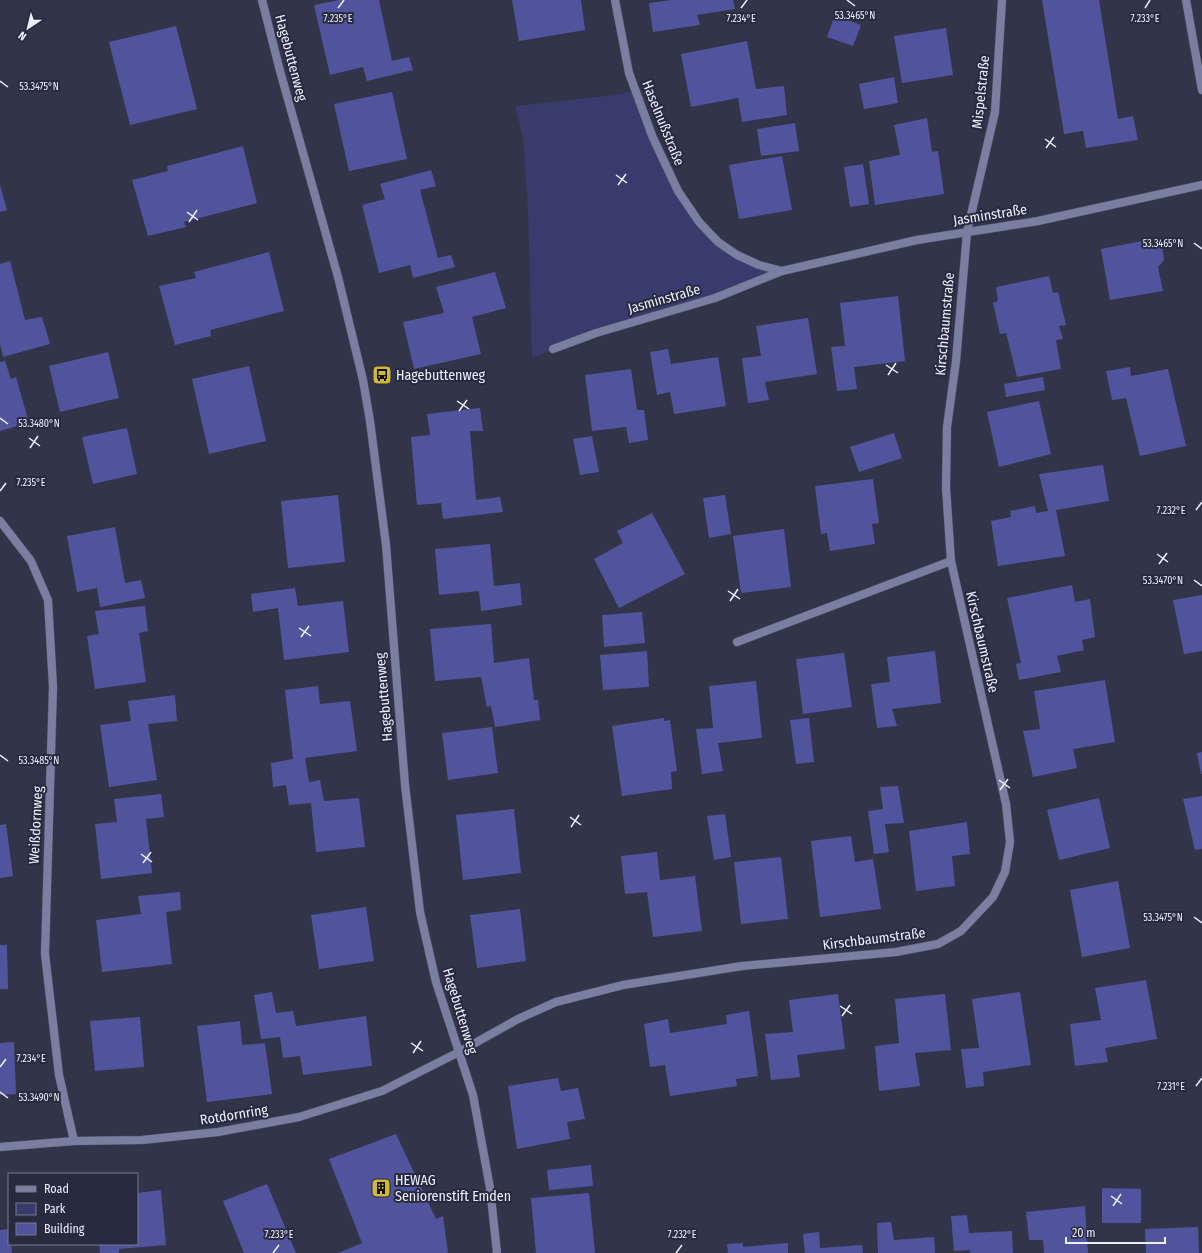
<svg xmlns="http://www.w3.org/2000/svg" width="1202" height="1253" viewBox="0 0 1202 1253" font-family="'Fira Sans Condensed',sans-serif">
<rect width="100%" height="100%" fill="#323449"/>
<path fill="#383b6b" d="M 636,91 L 653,138 L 699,222 L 737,255 L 782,271 L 740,289 L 596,333 L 532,358 L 528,210 L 523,139 L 515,106 L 614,95 Z"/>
<g fill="#51549c">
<path d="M 339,0 L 379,0 L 392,61 L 409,57 L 413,70 L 367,81 L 363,67 L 330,75 L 314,5 Z"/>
<path d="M 512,0 L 581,0 L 585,30 L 519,41 Z"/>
<path d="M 672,0 L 733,0 L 735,9 L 697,15 L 700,25 L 653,32 L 649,3 Z"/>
<path d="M 1042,0 L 1099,0 L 1118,119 L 1133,116 L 1138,140 L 1086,148 L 1083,131 L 1064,134 Z"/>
<path d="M 835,15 L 861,25 L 853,46 L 827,37 Z"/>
<path d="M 176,26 L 197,109 L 130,125 L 109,42 Z"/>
<path d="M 946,28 L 953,75 L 902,83 L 894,36 Z"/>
<path d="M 747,41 L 756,89 L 784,86 L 787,115 L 742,122 L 738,98 L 691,107 L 681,54 Z"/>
<path d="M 894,77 L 898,103 L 864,109 L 859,84 Z"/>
<path d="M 392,92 L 407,159 L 349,171 L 334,104 Z"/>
<path d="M 927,118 L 932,152 L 938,151 L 944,194 L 875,205 L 869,161 L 900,155 L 894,125 Z"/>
<path d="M 795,123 L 799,151 L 761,156 L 757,129 Z"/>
<path d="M 243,146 L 257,203 L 184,222 L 186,227 L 148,236 L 132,180 L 168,171 L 167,166 Z"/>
<path d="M 782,156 L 792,210 L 739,219 L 729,165 Z"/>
<path d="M 863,164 L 869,204 L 850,207 L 844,167 Z"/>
<path d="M 431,170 L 436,186 L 420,190 L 438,258 L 451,255 L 455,267 L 413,278 L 410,265 L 379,273 L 362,205 L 385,199 L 380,184 Z"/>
<path d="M 0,185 L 7,210 L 0,212 Z"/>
<path d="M 1153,239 L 1154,244 L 1162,246 L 1164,260 L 1158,267 L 1163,291 L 1110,300 L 1101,249 Z"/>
<path d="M 269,252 L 284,311 L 210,330 L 211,336 L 175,345 L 159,286 L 196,278 L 194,272 Z"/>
<path d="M 10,261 L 25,320 L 42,317 L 50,344 L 3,357 L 0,344 L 0,264 Z"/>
<path d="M 495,272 L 506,308 L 472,317 L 481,354 L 414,369 L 403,322 L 444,313 L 436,287 Z"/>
<path d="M 1049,276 L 1053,293 L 1058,292 L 1066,325 L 1059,326 L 1063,339 L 1056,340 L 1061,369 L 1017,377 L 1006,333 L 1000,334 L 993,303 L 998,301 L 996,287 Z"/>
<path d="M 898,296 L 905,361 L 854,367 L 857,389 L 837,391 L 831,347 L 845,346 L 840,303 Z"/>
<path d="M 808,318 L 817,374 L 765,382 L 769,400 L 748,403 L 742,358 L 761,356 L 756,326 Z"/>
<path d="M 668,349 L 671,364 L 718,357 L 726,406 L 674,414 L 670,392 L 657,395 L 650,352 Z"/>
<path d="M 108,352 L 119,398 L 60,412 L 49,366 Z"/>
<path d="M 5,361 L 11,379 L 16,377 L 29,423 L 0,431 L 0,362 Z"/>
<path d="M 249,366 L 266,441 L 209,454 L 192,379 Z"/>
<path d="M 1130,367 L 1131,376 L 1168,369 L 1186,446 L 1140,456 L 1126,398 L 1112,400 L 1106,371 Z"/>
<path d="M 631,369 L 637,410 L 644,410 L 648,440 L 629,443 L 626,427 L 592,431 L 585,375 Z"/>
<path d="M 1043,377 L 1045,390 L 1006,397 L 1004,384 Z"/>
<path d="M 1039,401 L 1051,454 L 999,467 L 987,412 Z"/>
<path d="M 480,408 L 483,431 L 470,431 L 476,500 L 500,497 L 503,512 L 443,519 L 441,503 L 417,505 L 411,437 L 430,435 L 427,414 Z"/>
<path d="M 127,428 L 137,474 L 93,484 L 82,437 Z"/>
<path d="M 894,433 L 902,458 L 859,472 L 850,447 Z"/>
<path d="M 592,436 L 599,472 L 580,475 L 573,439 Z"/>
<path d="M 1103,465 L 1109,501 L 1056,510 L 1065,556 L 998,566 L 991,521 L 1011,517 L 1010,511 L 1035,506 L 1036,513 L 1048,511 L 1039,474 Z"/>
<path d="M 873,479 L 879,523 L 872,524 L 875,544 L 830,551 L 827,533 L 821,534 L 815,486 Z"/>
<path d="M 338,495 L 345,562 L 288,568 L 281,501 Z"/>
<path d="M 725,495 L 731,534 L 709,538 L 703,498 Z"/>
<path d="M 652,513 L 685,574 L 619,608 L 594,559 L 623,543 L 617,531 Z"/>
<path d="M 115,527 L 125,583 L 141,580 L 145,598 L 100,607 L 97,588 L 77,592 L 67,536 Z"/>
<path d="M 784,529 L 791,587 L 741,593 L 733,536 Z"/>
<path d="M 490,544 L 494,586 L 520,583 L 522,605 L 481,611 L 479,591 L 439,595 L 435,549 Z"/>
<path d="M 1072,585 L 1075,602 L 1090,599 L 1095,637 L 1082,640 L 1084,650 L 1057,656 L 1061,672 L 1019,680 L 1016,664 L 1021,663 L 1007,598 Z"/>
<path d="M 295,588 L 298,606 L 343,601 L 349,652 L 284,660 L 278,608 L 253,612 L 251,594 Z"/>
<path d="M 1202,595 L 1202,651 L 1184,654 L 1173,600 Z"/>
<path d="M 145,606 L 148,631 L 139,633 L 146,682 L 95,689 L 87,636 L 99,634 L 95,611 Z"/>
<path d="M 642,612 L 645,643 L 604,647 L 602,615 Z"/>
<path d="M 491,624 L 494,663 L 529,658 L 534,700 L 538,700 L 540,720 L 495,727 L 491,706 L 487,707 L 481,677 L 435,681 L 430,629 Z"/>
<path d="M 647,651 L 649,687 L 603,690 L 600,655 Z"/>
<path d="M 935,651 L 941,703 L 892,709 L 897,726 L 877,728 L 871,684 L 890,682 L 887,657 Z"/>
<path d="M 844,653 L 852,707 L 803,714 L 796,659 Z"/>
<path d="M 1105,680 L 1115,742 L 1073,749 L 1077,768 L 1033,777 L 1023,731 L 1040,729 L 1034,691 Z"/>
<path d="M 756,681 L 762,738 L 718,743 L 723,771 L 702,774 L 696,729 L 713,728 L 709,686 Z"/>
<path d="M 318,686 L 320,704 L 350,701 L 357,751 L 305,758 L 309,782 L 320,780 L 324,801 L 359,798 L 365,847 L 316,852 L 311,803 L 289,805 L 286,785 L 273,787 L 271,763 L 293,759 L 285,690 Z"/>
<path d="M 175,695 L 177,721 L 148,724 L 157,780 L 109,787 L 100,725 L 131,721 L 128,701 Z"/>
<path d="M 664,718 L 664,721 L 670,720 L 677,771 L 671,772 L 672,789 L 622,796 L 612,726 Z"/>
<path d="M 809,718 L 814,762 L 796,764 L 790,720 Z"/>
<path d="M 492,727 L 498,773 L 448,780 L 442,733 Z"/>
<path d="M 1202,752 L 1202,774 L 1201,774 L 1197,753 Z"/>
<path d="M 898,786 L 904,823 L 885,824 L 889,852 L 874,854 L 868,811 L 883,809 L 880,787 Z"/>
<path d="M 161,794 L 164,817 L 146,819 L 152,873 L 101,879 L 95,824 L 117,822 L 114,799 Z"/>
<path d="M 1202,796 L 1202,849 L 1195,850 L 1183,799 Z"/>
<path d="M 1099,798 L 1110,848 L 1059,860 L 1047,810 Z"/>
<path d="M 514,809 L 521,873 L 463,880 L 456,815 Z"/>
<path d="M 725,814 L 731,857 L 714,860 L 707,816 Z"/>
<path d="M 967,822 L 970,854 L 952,856 L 955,886 L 916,891 L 909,831 Z"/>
<path d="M 6,824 L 13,876 L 0,878 L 0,825 Z"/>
<path d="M 851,836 L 855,862 L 873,859 L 881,909 L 820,917 L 811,841 Z"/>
<path d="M 657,852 L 660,880 L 695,876 L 702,931 L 653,937 L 647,892 L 625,894 L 621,856 Z"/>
<path d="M 781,857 L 788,919 L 741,924 L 734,862 Z"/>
<path d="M 1118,881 L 1130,948 L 1082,957 L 1070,890 Z"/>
<path d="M 180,892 L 181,910 L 166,912 L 172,964 L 102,972 L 96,920 L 141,914 L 138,896 Z"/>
<path d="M 366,907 L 374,961 L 319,969 L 311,915 Z"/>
<path d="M 520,909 L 526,961 L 477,968 L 470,915 Z"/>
<path d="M 0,945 L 7,945 L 8,989 L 0,989 Z"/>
<path d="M 1146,980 L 1157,1039 L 1105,1048 L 1108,1062 L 1075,1066 L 1070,1024 L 1101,1020 L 1095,988 Z"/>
<path d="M 272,992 L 276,1013 L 293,1011 L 296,1026 L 366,1016 L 372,1066 L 303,1075 L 300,1056 L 283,1058 L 280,1037 L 261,1039 L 254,995 Z"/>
<path d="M 1020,992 L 1031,1065 L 983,1072 L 984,1086 L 966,1088 L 961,1049 L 979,1048 L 972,999 Z"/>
<path d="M 838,994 L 845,1049 L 797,1055 L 800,1077 L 771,1080 L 765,1034 L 793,1032 L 789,1000 Z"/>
<path d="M 945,994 L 951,1050 L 915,1053 L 920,1086 L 879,1091 L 875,1046 L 899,1043 L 895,999 Z"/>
<path d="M 749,1011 L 758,1076 L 736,1079 L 737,1086 L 670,1096 L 665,1065 L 650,1067 L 644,1024 L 668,1019 L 670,1033 L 727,1024 L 726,1015 Z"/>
<path d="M 140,1017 L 144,1067 L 95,1071 L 90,1021 Z"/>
<path d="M 240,1021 L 242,1045 L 265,1043 L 272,1094 L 207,1102 L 197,1026 Z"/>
<path d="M 14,1042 L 16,1094 L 0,1095 L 0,1043 Z"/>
<path d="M 558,1078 L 561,1091 L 578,1088 L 585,1119 L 567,1122 L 570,1139 L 517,1149 L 508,1086 Z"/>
<path d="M 396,1134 L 436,1219 L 443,1216 L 448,1253 L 338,1253 L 362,1243 L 329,1159 Z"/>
<path d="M 591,1165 L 593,1186 L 549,1190 L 547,1170 Z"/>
<path d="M 267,1184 L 296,1253 L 244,1253 L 223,1201 Z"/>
<path d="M 1102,1188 L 1141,1189 L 1141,1223 L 1102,1223 Z"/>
<path d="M 161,1190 L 166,1245 L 119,1249 L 119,1253 L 100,1253 L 99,1244 L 137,1244 L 137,1193 Z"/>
<path d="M 589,1193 L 595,1253 L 536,1253 L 531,1198 Z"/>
<path d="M 1085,1206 L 1088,1253 L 1044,1253 L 1043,1240 L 1029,1240 L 1026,1212 Z"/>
<path d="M 967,1215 L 969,1233 L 1012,1231 L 1013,1253 L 970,1253 L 970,1250 L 954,1251 L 951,1216 Z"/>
<path d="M 891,1222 L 894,1240 L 934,1237 L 935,1253 L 878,1253 L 877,1223 Z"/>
<path d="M 1198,1227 L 1199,1253 L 1146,1253 L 1145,1229 Z"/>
<path d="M 9,1229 L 9,1244 L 11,1244 L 12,1253 L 0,1253 L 0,1230 Z"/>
<path d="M 819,1232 L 820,1248 L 862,1245 L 863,1253 L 805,1253 L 803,1234 Z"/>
<path d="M 743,1243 L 743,1247 L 788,1243 L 788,1253 L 728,1253 L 727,1244 Z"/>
</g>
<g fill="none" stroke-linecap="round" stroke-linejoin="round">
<defs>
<g id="minor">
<path d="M 262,0 L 280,71 L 338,277 L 363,380 L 370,421 L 386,545 L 405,785 L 420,912 L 436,982 L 473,1095 L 490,1188 L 497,1253"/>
<path d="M 615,0 L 629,73 L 653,138 L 678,191 L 699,222 L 718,242 L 737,255 L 759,265 L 782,271 L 917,240 L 1038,221 L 1202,185"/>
<path d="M 1186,0 L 1202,90"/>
<path d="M 553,349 L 596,333 L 715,298 L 782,271"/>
<path d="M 0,521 L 31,561 L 48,600 L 53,687 L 45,954 L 59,1075 L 74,1141"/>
<path d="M 737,642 L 951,561"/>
<path d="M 0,1147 L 74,1141 L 142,1140 L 218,1132 L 299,1117 L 382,1091 L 459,1052 L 518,1019 L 556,1002 L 623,985 L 742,966 L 896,952 L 938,944 L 961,931 L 993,897 L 1005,872 L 1010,842 L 1006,804 L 951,561 L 946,488 L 947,427 L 956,361 L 967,232 L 995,112 L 1002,0"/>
</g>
</defs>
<use href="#minor" stroke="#505266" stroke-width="9"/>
<use href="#minor" stroke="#7a7ea0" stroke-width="8"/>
</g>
<path fill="none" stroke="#eef0fe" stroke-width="1.5" d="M 847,0 L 855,6M 338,8 L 344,0M 741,8 L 747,0M 1145,8 L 1150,0M 0,81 L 8,87M 1045,139 L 1056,147M 1046,148 L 1054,137M 616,175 L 627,183M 618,185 L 626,174M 187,212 L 198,220M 189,222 L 197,210M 1194,243 L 1202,249M 886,365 L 898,373M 888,375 L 896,363M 457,401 L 469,409M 459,411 L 467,400M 0,418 L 8,424M 29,438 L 40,446M 30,448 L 38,436M 0,491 L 6,483M 1196,510 L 1202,502M 1157,554 L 1168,562M 1159,564 L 1167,553M 1194,580 L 1202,586M 728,591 L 740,599M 730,601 L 738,589M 299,628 L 311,636M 301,637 L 309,626M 0,755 L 8,761M 999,780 L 1010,788M 1000,790 L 1008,779M 570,817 L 581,825M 571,827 L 579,815M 141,854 L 152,862M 143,863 L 151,852M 1194,917 L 1202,923M 840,1006 L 852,1014M 842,1016 L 850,1005M 411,1043 L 423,1051M 413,1053 L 421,1041M 0,1067 L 6,1059M 1196,1086 L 1202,1078M 0,1092 L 8,1098M 1111,1196 L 1122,1204M 1113,1206 L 1121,1194M 273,1253 L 279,1245M 676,1253 L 682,1245"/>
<defs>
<symbol id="bus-square" viewBox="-11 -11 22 22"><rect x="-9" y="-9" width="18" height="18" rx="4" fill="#ceb837" stroke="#282a3f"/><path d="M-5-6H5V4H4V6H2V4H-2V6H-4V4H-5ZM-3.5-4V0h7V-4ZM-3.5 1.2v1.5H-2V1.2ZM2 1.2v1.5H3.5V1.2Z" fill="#111"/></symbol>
<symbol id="building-square" viewBox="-11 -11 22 22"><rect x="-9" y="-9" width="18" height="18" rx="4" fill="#ceb837" stroke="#282a3f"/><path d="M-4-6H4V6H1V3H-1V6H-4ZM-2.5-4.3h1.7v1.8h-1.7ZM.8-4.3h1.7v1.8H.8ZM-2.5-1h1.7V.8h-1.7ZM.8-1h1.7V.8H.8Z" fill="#111"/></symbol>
</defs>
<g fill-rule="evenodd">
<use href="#bus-square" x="371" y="364" width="22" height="22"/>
<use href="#building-square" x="370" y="1177" width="22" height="22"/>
</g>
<g text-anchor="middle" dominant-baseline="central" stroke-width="4" stroke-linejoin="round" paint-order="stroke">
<g font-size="14" fill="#eef0fe" stroke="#282a3f">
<text transform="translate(291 58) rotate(75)">Hagebuttenweg</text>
<text transform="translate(981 92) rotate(-84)">Mispelstraße</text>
<text transform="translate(663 123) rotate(68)">Haselnußstraße</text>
<text transform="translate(990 215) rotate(-9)">Jasminstraße</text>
<text transform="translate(664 299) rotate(-16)">Jasminstraße</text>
<text transform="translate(945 324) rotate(-85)">Kirschbaumstraße</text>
<text transform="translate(982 642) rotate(77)">Kirschbaumstraße</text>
<text transform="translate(384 697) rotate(-95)">Hagebuttenweg</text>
<text transform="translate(36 825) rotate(-87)">Weißdornweg</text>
<text transform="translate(874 939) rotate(-7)">Kirschbaumstraße</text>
<text transform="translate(460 1011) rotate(73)">Hagebuttenweg</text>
<text transform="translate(234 1115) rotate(-9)">Rotdornring</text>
</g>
<g font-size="14" fill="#eef0fe" stroke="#282a3f" text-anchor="start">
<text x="396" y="375">Hagebuttenweg</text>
<text x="395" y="1180">HEWAG<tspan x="395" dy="16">Seniorenstift Emden</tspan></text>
</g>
</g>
<g font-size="10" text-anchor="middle" fill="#eef0fe" stroke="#282a3f" stroke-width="4" stroke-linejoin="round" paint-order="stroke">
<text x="855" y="19">53.3465°N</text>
<text x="338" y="22">7.235°E</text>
<text x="741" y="22">7.234°E</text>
<text x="1145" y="22">7.233°E</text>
<text x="39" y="90">53.3475°N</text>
<text x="1163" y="247">53.3465°N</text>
<text x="39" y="427">53.3480°N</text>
<text x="31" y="486">7.235°E</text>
<text x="1171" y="514">7.232°E</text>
<text x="1163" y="584">53.3470°N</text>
<text x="39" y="764">53.3485°N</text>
<text x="1163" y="921">53.3475°N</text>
<text x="31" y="1062">7.234°E</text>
<text x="1171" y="1090">7.231°E</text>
<text x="39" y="1101">53.3490°N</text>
<text x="279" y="1238">7.233°E</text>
<text x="682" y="1238">7.232°E</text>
</g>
<rect x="8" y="1173" width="130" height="72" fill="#282a3f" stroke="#77798b"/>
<rect x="16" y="1186" width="20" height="6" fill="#7a7ea0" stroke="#77798b"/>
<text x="44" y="1193" font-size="12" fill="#eef0fe">Road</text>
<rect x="16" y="1203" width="20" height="12" fill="#383b6b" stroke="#77798b"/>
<text x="44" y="1213" font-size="12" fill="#eef0fe">Park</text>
<rect x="16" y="1223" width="20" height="12" fill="#51549c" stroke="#77798b"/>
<text x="44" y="1233" font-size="12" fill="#eef0fe">Building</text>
<g transform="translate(28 28) rotate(215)" stroke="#282a3f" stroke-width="3" paint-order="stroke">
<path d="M0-3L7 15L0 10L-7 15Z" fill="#eef0fe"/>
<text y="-6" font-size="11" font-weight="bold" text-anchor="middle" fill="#eef0fe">N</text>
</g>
<path d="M1066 1237v6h99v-6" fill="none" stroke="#eef0fe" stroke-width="2"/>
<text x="1072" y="1237" font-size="12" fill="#eef0fe" stroke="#282a3f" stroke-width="3" paint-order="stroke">20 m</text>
</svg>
